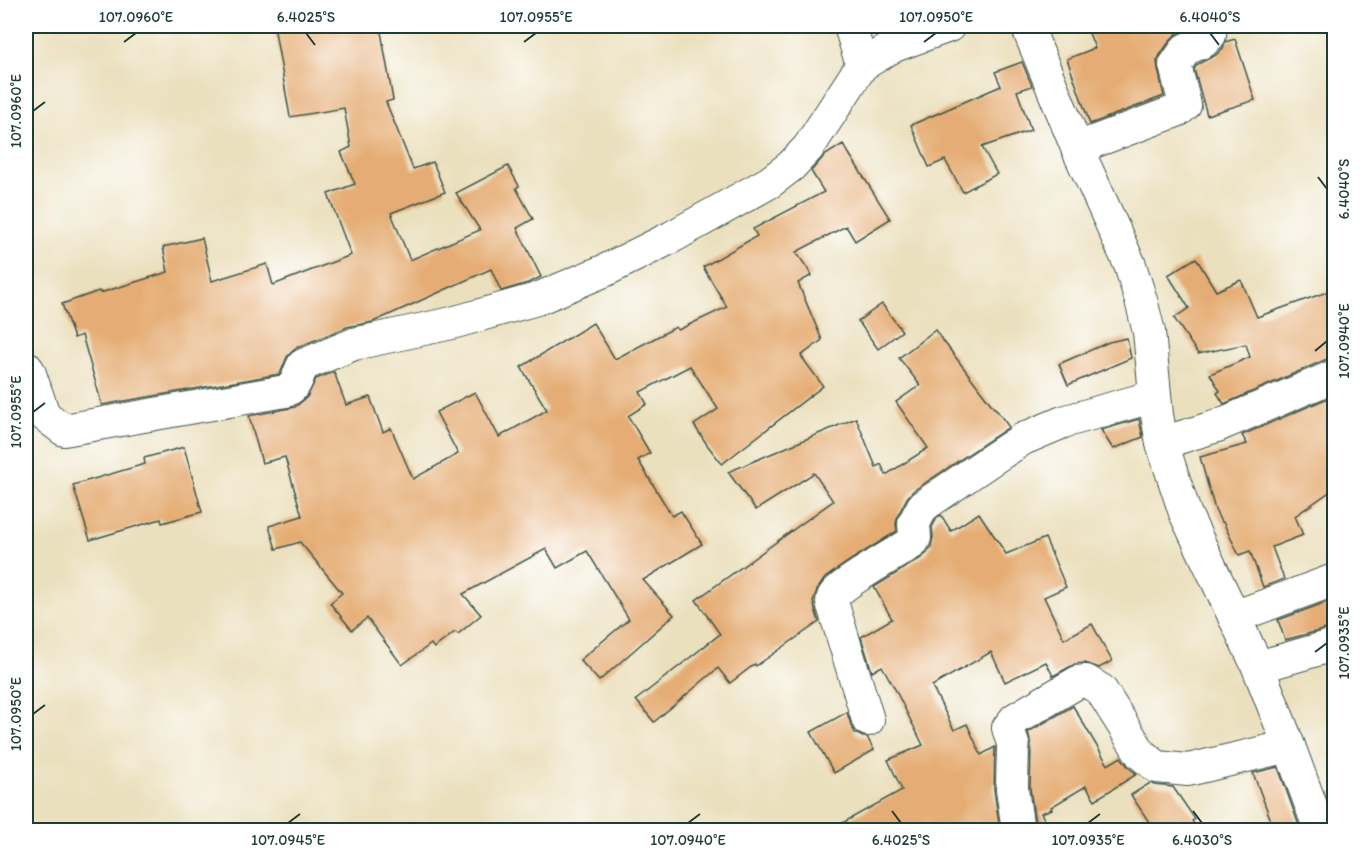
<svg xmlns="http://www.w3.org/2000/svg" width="1360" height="856" viewBox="0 0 1360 856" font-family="Itim,sans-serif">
<rect width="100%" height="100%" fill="#fff"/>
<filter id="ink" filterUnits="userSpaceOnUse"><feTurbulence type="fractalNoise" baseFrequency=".0167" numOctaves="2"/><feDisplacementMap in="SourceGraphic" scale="12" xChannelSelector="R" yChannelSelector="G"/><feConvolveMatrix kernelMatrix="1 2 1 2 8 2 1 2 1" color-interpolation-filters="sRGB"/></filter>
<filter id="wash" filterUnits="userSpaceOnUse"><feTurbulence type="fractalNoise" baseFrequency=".008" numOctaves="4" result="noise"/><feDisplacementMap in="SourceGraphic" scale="24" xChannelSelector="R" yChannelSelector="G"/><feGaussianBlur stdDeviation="1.35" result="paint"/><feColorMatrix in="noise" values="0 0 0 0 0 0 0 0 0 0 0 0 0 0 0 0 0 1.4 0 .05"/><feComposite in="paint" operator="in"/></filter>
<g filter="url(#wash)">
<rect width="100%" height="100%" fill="#ebe0be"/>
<g id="blocks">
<g fill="#e5ad74">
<path d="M 274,26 L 380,26 L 393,100 L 386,102 L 413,169 L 433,162 L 445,192 L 391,213 L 410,260 L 480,230 L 456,193 L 508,166 L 519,186 L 516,188 L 533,219 L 517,228 L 541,277 L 528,283 L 501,291 L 491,269 L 373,322 L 347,327 L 296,348 L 287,357 L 280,374 L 102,405 L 82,335 L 74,338 L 62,304 L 99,291 L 100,293 L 168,272 L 163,247 L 202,238 L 212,281 L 267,264 L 273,285 L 351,255 L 328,194 L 355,184 L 341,152 L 351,147 L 344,108 L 290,117 Z"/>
<path d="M 1086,26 L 1192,26 L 1192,27 L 1179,32 L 1172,38 L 1160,55 L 1157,61 L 1158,69 L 1164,96 L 1090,124 L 1067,59 L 1095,48 Z"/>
<path d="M 1235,39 L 1255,100 L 1207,115 L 1194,69 L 1198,64 L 1216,55 L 1223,48 L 1225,42 Z"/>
<path d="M 1022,62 L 1032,86 L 1017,91 L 1031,130 L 982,147 L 997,174 L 963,192 L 945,160 L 929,167 L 911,125 L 1001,86 L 995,72 Z"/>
<path d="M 843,144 L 890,219 L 855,241 L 846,226 L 796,252 L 812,275 L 798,283 L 822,340 L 801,356 L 823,386 L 722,464 L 708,446 L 694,425 L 718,409 L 690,366 L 640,392 L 647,404 L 628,416 L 650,453 L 638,460 L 672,516 L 681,511 L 702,544 L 643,580 L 674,615 L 599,681 L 580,660 L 629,619 L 587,551 L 557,568 L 546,549 L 463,594 L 481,615 L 458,634 L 455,632 L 434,648 L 431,644 L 402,665 L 367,618 L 352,630 L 330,603 L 342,593 L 300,542 L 276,549 L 269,526 L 302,516 L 285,457 L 262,463 L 249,416 L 295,407 L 307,397 L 316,379 L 334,372 L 346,405 L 370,397 L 383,432 L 391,428 L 413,479 L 458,454 L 436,412 L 475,392 L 499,437 L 547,410 L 521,367 L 593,323 L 615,359 L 676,327 L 678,330 L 727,307 L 703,267 L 757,236 L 753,229 L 824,192 L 811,171 L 824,156 Z"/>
<path d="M 1196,258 L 1216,291 L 1241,280 L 1257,317 L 1335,289 L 1335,358 L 1327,359 L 1224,404 L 1217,393 L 1220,391 L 1210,374 L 1250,357 L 1246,344 L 1198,354 L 1174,318 L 1189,308 L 1168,275 Z"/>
<path d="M 882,304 L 902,331 L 878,349 L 858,321 Z"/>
<path d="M 935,330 L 994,408 L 995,408 L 1009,427 L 913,491 L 907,498 L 898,515 L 896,524 L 897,531 L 846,563 L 825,578 L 817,590 L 813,602 L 819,622 L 756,666 L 755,664 L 730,683 L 718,668 L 654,722 L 636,700 L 720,634 L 696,600 L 833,501 L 814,473 L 756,510 L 728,472 L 856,418 L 876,467 L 881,464 L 886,475 L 928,448 L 896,402 L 920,385 L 899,358 Z"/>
<path d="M 1127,338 L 1131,358 L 1068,385 L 1059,364 L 1109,342 Z"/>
<path d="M 1335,395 L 1335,488 L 1295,516 L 1303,535 L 1272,547 L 1284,579 L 1263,587 L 1250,551 L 1239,555 L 1223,522 L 1221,522 L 1215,510 L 1200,457 L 1247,444 L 1242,435 Z"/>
<path d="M 1139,419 L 1143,437 L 1113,449 L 1101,430 Z"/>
<path d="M 184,447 L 202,512 L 162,523 L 161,519 L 90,540 L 73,485 L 145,464 L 144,458 Z"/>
<path d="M 979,513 L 1006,554 L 1045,538 L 1066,587 L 1044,597 L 1064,639 L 1092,624 L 1112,661 L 1099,668 L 1085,663 L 1075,664 L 1053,676 L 1046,662 L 1005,682 L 991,652 L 932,686 L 954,730 L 967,724 L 981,755 L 995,747 L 994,789 L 1000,831 L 828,831 L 902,790 L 888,760 L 923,745 L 895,689 L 882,666 L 872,672 L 861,637 L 892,619 L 874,587 L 921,558 L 927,553 L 931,547 L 933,537 L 932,527 L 937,518 L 941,515 L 951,531 Z"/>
<path d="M 1335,599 L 1335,628 L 1329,628 L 1285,640 L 1278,620 Z"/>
<path d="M 1073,706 L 1108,765 L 1121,757 L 1129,768 L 1137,774 L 1095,800 L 1086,786 L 1051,807 L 1052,809 L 1041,813 L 1050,831 L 1036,831 L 1030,788 L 1031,744 L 1028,732 Z"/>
<path d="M 847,712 L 851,725 L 855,733 L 863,737 L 867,737 L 874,750 L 834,773 L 811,732 Z"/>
<path d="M 1278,767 L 1301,831 L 1275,831 L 1253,773 Z"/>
<path d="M 1150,783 L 1155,785 L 1173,787 L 1195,819 L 1192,821 L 1199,831 L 1155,831 L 1131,795 Z"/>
</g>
</g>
</g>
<g filter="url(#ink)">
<use href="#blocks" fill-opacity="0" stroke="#3e5549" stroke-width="1.5"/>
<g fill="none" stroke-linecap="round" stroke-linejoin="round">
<defs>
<g id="minor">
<path d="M 850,26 L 862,65"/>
<path d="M 1027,26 L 1077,148 L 1130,265 L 1141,300 L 1149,332 L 1157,415 L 1162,443 L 1185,513 L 1258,667 L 1289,746 L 1320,830"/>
<path d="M 1077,148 L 1179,110 L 1185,105 L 1175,65 L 1186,49 L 1203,42 L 1210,35 L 1210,26"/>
<path d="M 26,367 L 29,371 L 44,415 L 64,430 L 286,391 C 298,386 297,375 303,365 L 354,344 L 452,323 L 537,299 L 606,270 L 672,237 L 770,182 L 791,166 L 808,148 L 862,65 L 894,46 L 949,26"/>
<path d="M 1162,443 L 1217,426 L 1334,376"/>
<path d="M 1234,617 L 1334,580"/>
<path d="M 1258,667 L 1334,645"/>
<path d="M 868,720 L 832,602 C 832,601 832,599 833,597 C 836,587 899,551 912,543 L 915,538 L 914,523 L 923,506 L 994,458 L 1023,439 L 1063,422 L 1155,396"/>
<path d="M 1018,830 L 1012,789 L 1013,744 L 1008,728 L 1015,719 L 1078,682 L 1086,681 L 1101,690 L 1141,754 L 1157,767 L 1188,770 L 1289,746"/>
</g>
</defs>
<use href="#minor" stroke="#3e5549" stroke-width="34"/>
<use href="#minor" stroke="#fff" stroke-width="32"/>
</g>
</g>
<path fill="none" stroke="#1f3d34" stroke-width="2" d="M 306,33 L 315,45M 1210,33 L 1219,45M 124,42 L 136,33M 524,42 L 536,33M 924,42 L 936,33M 33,111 L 45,102M 1318,177 L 1327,189M 1315,351 L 1327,341M 33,412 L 45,403M 1315,652 L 1327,643M 33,714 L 45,705M 892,811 L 901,823M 1193,811 L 1202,823M 288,823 L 300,814M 688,823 L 700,814M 1088,823 L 1100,814"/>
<rect width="1360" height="856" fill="none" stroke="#fff" stroke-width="66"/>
<rect x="33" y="33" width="1294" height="790" fill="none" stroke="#1f3d34" stroke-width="2"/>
<g font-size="15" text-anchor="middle" fill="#1f3d34">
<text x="136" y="22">107.0960°E</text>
<text x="306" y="22">6.4025°S</text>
<text x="536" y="22">107.0955°E</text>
<text x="936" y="22">107.0950°E</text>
<text x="1210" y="22">6.4040°S</text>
<text transform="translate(16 111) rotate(-90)" y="5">107.0960°E</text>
<text transform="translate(1344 189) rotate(-90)" y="5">6.4040°S</text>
<text transform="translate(1344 341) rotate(-90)" y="5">107.0940°E</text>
<text transform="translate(16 412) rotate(-90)" y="5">107.0955°E</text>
<text transform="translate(1344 643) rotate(-90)" y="5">107.0935°E</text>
<text transform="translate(16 714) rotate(-90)" y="5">107.0950°E</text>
<text x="288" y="845">107.0945°E</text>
<text x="688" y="845">107.0940°E</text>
<text x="901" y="845">6.4025°S</text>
<text x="1088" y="845">107.0935°E</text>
<text x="1202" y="845">6.4030°S</text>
</g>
</svg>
